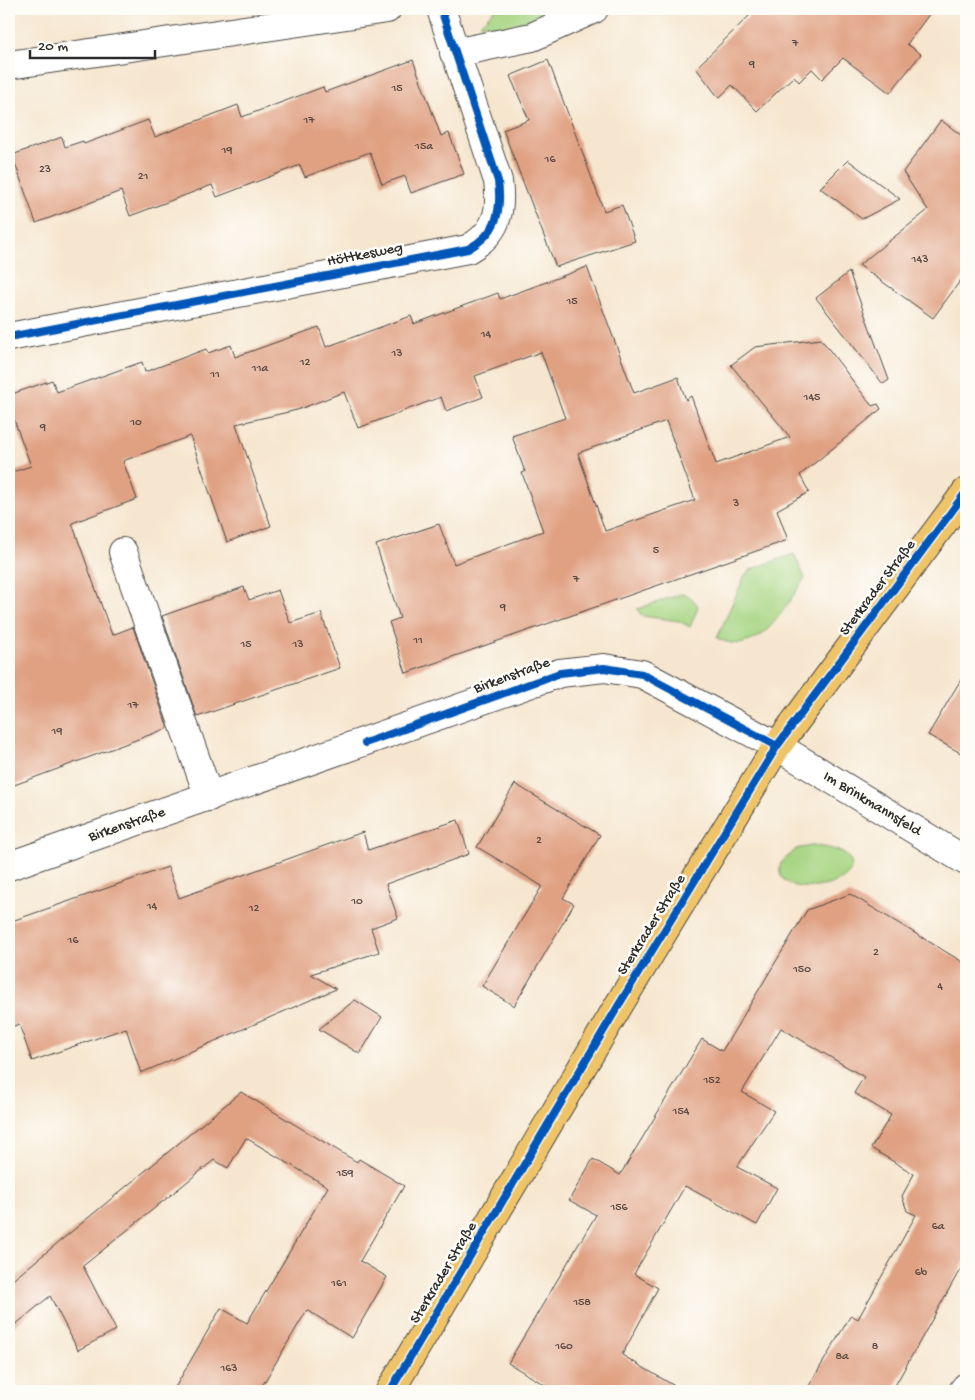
<svg xmlns="http://www.w3.org/2000/svg" width="975" height="1400" viewBox="0 0 975 1400" font-family="'Gochi Hand',sans-serif">
<rect width="100%" height="100%" fill="#fdfcf7"/>
<filter id="ink" filterUnits="userSpaceOnUse"><feTurbulence type="fractalNoise" baseFrequency=".02" numOctaves="2"/><feDisplacementMap in="SourceGraphic" scale="10" xChannelSelector="R" yChannelSelector="G"/><feConvolveMatrix kernelMatrix="1 2 1 2 8 2 1 2 1" color-interpolation-filters="sRGB"/></filter>
<filter id="wash" filterUnits="userSpaceOnUse"><feTurbulence type="fractalNoise" baseFrequency=".0096" numOctaves="4" result="noise"/><feDisplacementMap in="SourceGraphic" scale="20" xChannelSelector="R" yChannelSelector="G"/><feGaussianBlur stdDeviation="1.12" result="paint"/><feColorMatrix in="noise" values="0 0 0 0 0 0 0 0 0 0 0 0 0 0 0 0 0 1.4 0 .05"/><feComposite in="paint" operator="in"/></filter>
<g filter="url(#wash)">
<rect width="100%" height="100%" fill="#f6e6cf"/>
<g fill="#a7d583" stroke="#698057">
<path d="M 495,9 L 571,9 C 532,26 524,31 480,24 Z"/>
<path d="M 794,554 L 805,578 C 784,607 760,661 717,638 L 745,575 L 752,569 Z"/>
<path d="M 681,594 C 690,595 694,599 698,607 L 690,627 L 679,621 L 642,616 L 637,609 Z"/>
<path d="M 811,846 C 822,846 844,849 850,860 C 865,888 768,903 781,863 L 796,849 Z"/>
</g>
<g id="blocks">
<g fill="#e0a183" fill-rule="evenodd">
<path d="M 756,9 L 933,9 L 907,44 L 921,54 L 890,93 L 843,58 L 822,79 L 812,69 L 799,82 L 794,76 L 757,111 L 732,85 L 719,98 L 696,68 Z"/>
<path d="M 413,60 L 441,136 L 449,133 L 464,174 L 411,193 L 405,176 L 382,184 L 370,152 L 305,177 L 300,165 L 217,197 L 212,185 L 130,216 L 121,191 L 36,223 L 12,155 L 62,137 L 65,147 L 83,141 L 84,144 L 148,120 L 155,137 L 238,105 L 242,117 L 323,87 L 325,92 Z"/>
<path d="M 548,60 L 604,211 L 622,205 L 635,241 L 556,267 L 503,130 L 529,120 L 510,76 Z"/>
<path d="M 941,120 L 966,139 L 966,273 L 933,318 L 859,265 L 928,210 L 903,172 Z"/>
<path d="M 848,160 L 900,199 L 862,219 L 820,188 Z"/>
<path d="M 587,267 L 634,393 L 678,377 L 686,400 L 691,396 L 716,464 L 790,437 L 731,365 L 755,347 L 821,339 L 872,406 L 878,404 L 881,409 L 800,475 L 809,492 L 777,510 L 788,540 L 406,673 L 389,622 L 400,618 L 376,545 L 439,524 L 454,564 L 543,531 L 522,473 L 525,472 L 512,436 L 565,418 L 541,352 L 475,376 L 483,397 L 446,411 L 441,397 L 358,428 L 344,392 L 297,410 L 236,424 L 271,526 L 227,542 L 190,436 L 123,461 L 137,499 L 72,523 L 112,635 L 133,627 L 168,728 L 9,787 L 9,473 L 31,466 L 9,406 L 9,395 L 52,380 L 57,392 L 142,362 L 145,372 L 206,349 L 208,353 L 231,345 L 235,357 L 319,327 L 326,347 L 411,316 L 414,324 L 498,293 L 500,299 ZM 666,421 L 695,500 L 605,531 L 578,453 Z"/>
<path d="M 849,272 L 889,380 L 883,384 L 816,298 Z"/>
<path d="M 244,587 L 249,600 L 278,590 L 290,623 L 321,613 L 340,668 L 197,717 L 162,616 Z"/>
<path d="M 966,671 L 966,756 L 928,735 Z"/>
<path d="M 515,784 L 600,835 L 563,898 L 574,904 L 514,1006 L 482,986 L 542,886 L 477,847 Z"/>
<path d="M 458,820 L 469,854 L 386,884 L 398,918 L 371,928 L 379,952 L 311,974 L 336,989 L 141,1073 L 126,1028 L 32,1061 L 19,1024 L 9,1028 L 9,922 L 168,867 L 179,898 L 363,832 L 368,850 Z"/>
<path d="M 850,894 L 966,964 L 966,1259 L 892,1391 L 806,1391 L 851,1315 L 858,1319 L 916,1215 L 907,1211 L 902,1196 L 914,1174 L 871,1148 L 891,1115 L 854,1093 L 864,1077 L 781,1028 L 742,1092 L 774,1111 L 737,1167 L 777,1188 L 757,1225 L 685,1186 L 634,1274 L 658,1288 L 622,1355 L 683,1391 L 555,1391 L 508,1363 L 596,1215 L 569,1200 L 593,1159 L 620,1175 L 702,1039 L 722,1051 L 807,910 Z"/>
<path d="M 355,1000 L 382,1017 L 360,1054 L 319,1029 Z"/>
<path d="M 241,1092 L 357,1162 L 359,1159 L 404,1186 L 360,1261 L 387,1277 L 352,1338 L 307,1310 L 259,1391 L 173,1391 L 221,1308 L 247,1323 L 328,1187 L 246,1138 L 228,1168 L 214,1160 L 83,1266 L 116,1330 L 78,1350 L 50,1296 L 9,1330 L 9,1283 Z"/>
</g>
</g>
</g>
<g filter="url(#ink)">
<use href="#blocks" fill-opacity="0" stroke="#494744" stroke-width="1"/>
<g fill="none" stroke-linecap="round" stroke-linejoin="round">
<defs>
<g id="minor">
<path d="M 454,53 L 532,37 L 594,9"/>
<path d="M 9,65 L 387,9"/>
<path d="M 9,337 L 468,249 C 497,233 502,212 498,181 L 441,9"/>
<path d="M 123,552 L 209,797"/>
<path d="M 9,866 L 560,673 L 604,668 L 642,674 L 777,746 L 966,861"/>
<path d="M 963,1391 L 966,1387"/>
</g>
<path id="major" d="M 390,1391 L 620,1003 L 777,746 L 966,492"/>
</defs>
<use href="#minor" stroke="#494744" stroke-width="30"/>
<use href="#major" stroke="#494744" stroke-width="30"/>
<use href="#minor" stroke="#fff" stroke-width="28"/>
<use href="#major" stroke="#efc469" stroke-width="28"/>
<defs>
<g id="cycleway">
<path d="M 9,337 L 468,249 C 497,233 502,212 498,181 L 441,9"/>
<path d="M 365,743 L 560,673 L 604,668 L 642,674 L 777,746"/>
<path d="M 390,1391 L 620,1003 L 777,746 L 966,492"/>
</g>
</defs>
<use href="#cycleway" stroke="#fdfcf7" stroke-width="11"/>
<use href="#cycleway" stroke="#0057b8" stroke-width="8"/>
</g>
</g>
<g text-anchor="middle" dominant-baseline="central" stroke-width="5" stroke-linejoin="round" paint-order="stroke">
<g font-size="12" fill="#584841">
<text x="795" y="44">7</text>
<text x="752" y="65">9</text>
<text x="397" y="89">15</text>
<text x="309" y="121">17</text>
<text x="424" y="147">15a</text>
<text x="227" y="151">19</text>
<text x="550" y="160">16</text>
<text x="45" y="170">23</text>
<text x="143" y="177">21</text>
<text x="920" y="260">143</text>
<text x="572" y="302">15</text>
<text x="486" y="335">14</text>
<text x="397" y="354">13</text>
<text x="305" y="363">12</text>
<text x="260" y="369">11a</text>
<text x="215" y="375">11</text>
<text x="812" y="398">145</text>
<text x="136" y="423">10</text>
<text x="43" y="428">9</text>
<text x="736" y="504">3</text>
<text x="656" y="551">5</text>
<text x="576" y="580">7</text>
<text x="503" y="608">9</text>
<text x="418" y="641">11</text>
<text x="246" y="645">15</text>
<text x="298" y="645">13</text>
<text x="133" y="706">17</text>
<text x="57" y="732">19</text>
<text x="539" y="841">2</text>
<text x="357" y="902">10</text>
<text x="152" y="907">14</text>
<text x="254" y="909">12</text>
<text x="73" y="941">16</text>
<text x="876" y="953">2</text>
<text x="802" y="970">150</text>
<text x="940" y="987">4</text>
<text x="712" y="1081">152</text>
<text x="681" y="1112">154</text>
<text x="345" y="1174">159</text>
<text x="619" y="1208">156</text>
<text x="938" y="1227">6a</text>
<text x="921" y="1273">6b</text>
<text x="339" y="1284">161</text>
<text x="582" y="1303">158</text>
<text x="564" y="1347">160</text>
<text x="875" y="1347">8</text>
<text x="842" y="1357">8a</text>
<text x="229" y="1369">163</text>
</g>
<g font-size="15" fill="#2b2b2b" stroke="#fdfcf7">
<text transform="translate(365 255) rotate(-11)">Höttkesweg</text>
<text transform="translate(878 588) rotate(-53)">Sterkrader Straße</text>
<text transform="translate(512 676) rotate(-20)">Birkenstraße</text>
<text transform="translate(872 804) rotate(31)">Im Brinkmannsfeld</text>
<text transform="translate(127 825) rotate(-19)">Birkenstraße</text>
<text transform="translate(652 925) rotate(-58)">Sterkrader Straße</text>
<text transform="translate(444 1273) rotate(-59)">Sterkrader Straße</text>
</g>
</g>
<rect width="975" height="1400" fill="none" stroke="#fdfcf7" stroke-width="30"/>
<path d="M30 50v8h125v-8" fill="none" stroke="#2b2b2b" stroke-width="2.5"/>
<text x="38" y="50" font-size="15" fill="#2b2b2b" stroke="#fdfcf7" stroke-width="4" paint-order="stroke">20 m</text>
</svg>
